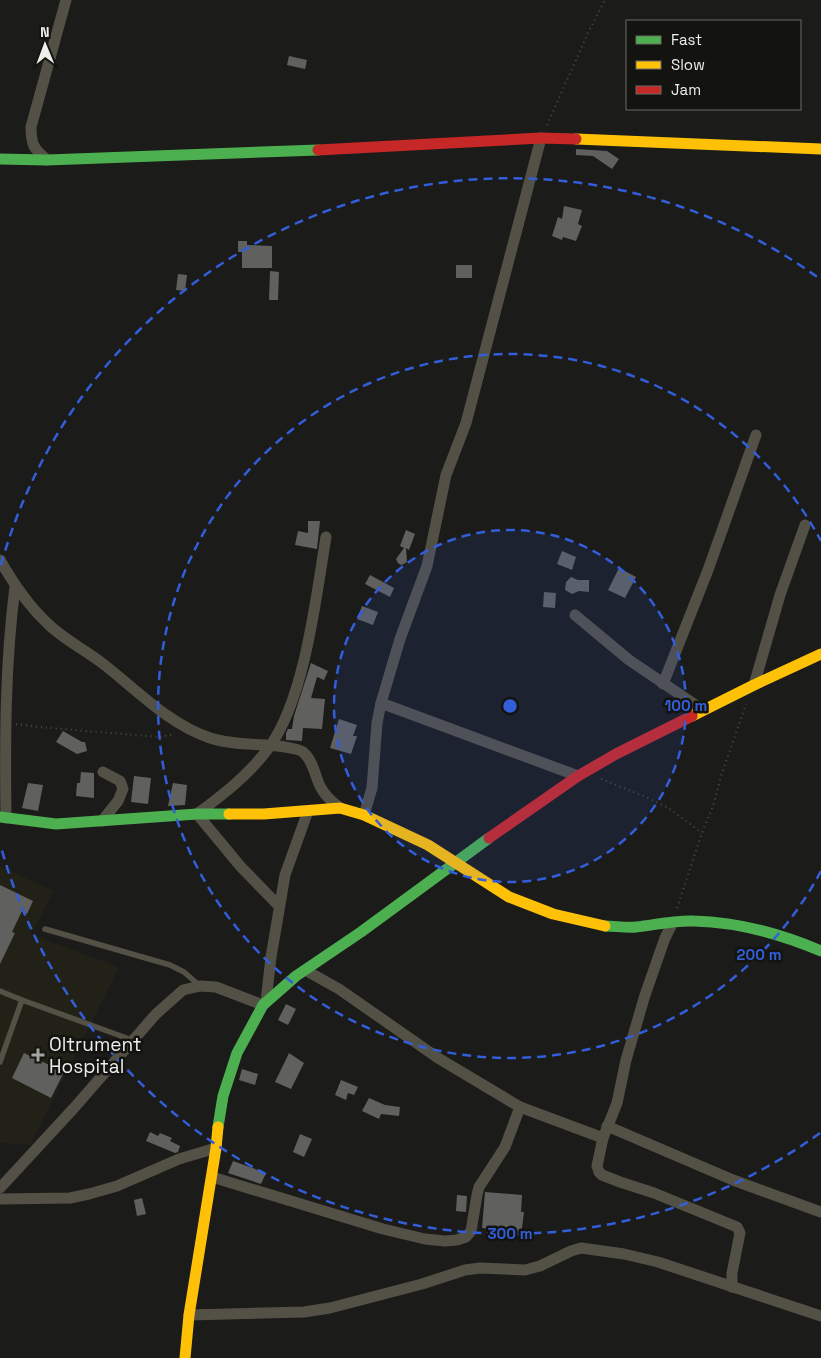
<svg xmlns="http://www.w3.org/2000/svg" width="821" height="1358" viewBox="0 0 821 1358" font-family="'Space Grotesk',sans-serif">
<rect width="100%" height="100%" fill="#1b1b19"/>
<path fill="#222118" d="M 0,866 L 54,891 L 31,934 L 119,967 L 30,1145 L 0,1143 Z"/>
<g fill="#60605e">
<path d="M 289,56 L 307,60 L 305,69 L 287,65 Z"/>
<path d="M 576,149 L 607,151 L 619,159 L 612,169 L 593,156 L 576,155 Z"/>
<path d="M 564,206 L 582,210 L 578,224 L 582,226 L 576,241 L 563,237 L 562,240 L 552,236 L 558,217 L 562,219 Z"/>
<path d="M 238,241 L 247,241 L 247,245 L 272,246 L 272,268 L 242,268 L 242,252 L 238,252 Z"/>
<rect x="456" y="265" width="16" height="13"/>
<path d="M 270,271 L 279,272 L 278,300 L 269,300 Z"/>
<path d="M 178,274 L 187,275 L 185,291 L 176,290 Z"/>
<path d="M 308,521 L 320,521 L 317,549 L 295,545 L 298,531 L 308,533 Z"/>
<path d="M 406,530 L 415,534 L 409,550 L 406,548 L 407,562 L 404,564 L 401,565 L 398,563 L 396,559 L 404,548 L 400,546 Z"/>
<path d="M 562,551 L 576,557 L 572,570 L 557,564 Z"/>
<path d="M 619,568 L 636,577 L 625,598 L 608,590 Z"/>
<path d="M 370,575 L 394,588 L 390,597 L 365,584 Z"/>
<path d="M 571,577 L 578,580 L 589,580 L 589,592 L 579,591 L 572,594 L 565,590 L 566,582 Z"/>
<path d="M 544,592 L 556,593 L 555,608 L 543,607 Z"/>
<path d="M 362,606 L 378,612 L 373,625 L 357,619 Z"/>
<path d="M 311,663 L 328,671 L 324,680 L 317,677 L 311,698 L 325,699 L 322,729 L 303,728 L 302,741 L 286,740 L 286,733 L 288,729 L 292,729 L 294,716 Z"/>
<path d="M 339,719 L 357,725 L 353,736 L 357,736 L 351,754 L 330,748 Z"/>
<path d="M 63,731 L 82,742 L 85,742 L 87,751 L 77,754 L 56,742 Z"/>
<path d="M 81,772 L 94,773 L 94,798 L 76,796 L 77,783 L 80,783 Z"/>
<path d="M 134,776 L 151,778 L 148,804 L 131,802 Z"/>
<path d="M 28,783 L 43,785 L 38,811 L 22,808 Z"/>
<path d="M 173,783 L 187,785 L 185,805 L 168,806 Z"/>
<path d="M 0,885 L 33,901 L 27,914 L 22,911 L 12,932 L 15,933 L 0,964 Z"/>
<path d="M 286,1004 L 296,1009 L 288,1025 L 278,1020 Z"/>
<path d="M 24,1053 L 64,1072 L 51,1098 L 12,1078 Z"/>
<path d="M 289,1053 L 304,1063 L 291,1089 L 275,1082 Z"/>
<path d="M 242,1069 L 258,1074 L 255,1085 L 239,1080 Z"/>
<path d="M 341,1080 L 358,1087 L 354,1095 L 348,1093 L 346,1100 L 335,1095 Z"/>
<path d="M 369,1098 L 385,1105 L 400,1107 L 399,1116 L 381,1114 L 379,1119 L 362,1111 Z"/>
<path d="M 150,1132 L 158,1136 L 160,1133 L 172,1138 L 170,1141 L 180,1146 L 178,1152 L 175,1153 L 146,1141 Z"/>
<path d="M 300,1134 L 312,1139 L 304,1157 L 293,1152 Z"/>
<path d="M 233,1161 L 266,1173 L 261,1184 L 228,1173 Z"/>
<path d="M 485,1192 L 522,1195 L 521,1212 L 524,1212 L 521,1236 L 505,1234 L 505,1231 L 482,1228 Z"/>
<path d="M 457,1195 L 467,1196 L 466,1212 L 456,1211 Z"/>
<path d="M 142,1198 L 146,1214 L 137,1216 L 134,1200 Z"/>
</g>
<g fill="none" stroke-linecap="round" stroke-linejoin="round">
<g stroke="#4f4e45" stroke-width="2" stroke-dasharray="1 4" stroke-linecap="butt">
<path d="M 547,125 L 588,33 L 605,0"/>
<path d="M 16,724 L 38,727 L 160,737 L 175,734"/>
<path d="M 601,779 L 646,797 L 670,809 L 702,833"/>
<path d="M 677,908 L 702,833 L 714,803 L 721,776 L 746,704"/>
</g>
<g stroke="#535146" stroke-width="5.5">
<path d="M 45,929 L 170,965 L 184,972 L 200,986"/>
<path d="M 0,991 L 22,1000 L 132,1040"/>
<path d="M 0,1062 L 22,1000"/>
</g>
<g stroke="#535146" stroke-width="11">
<path d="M 47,160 C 34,149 31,145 31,127 L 66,0"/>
<path d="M 0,560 C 13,583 28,605 47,623 C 63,639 84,649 102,663 C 136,689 168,724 210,738 C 234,746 261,743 285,747 C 291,748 299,749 303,752 C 313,760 315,776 320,786 C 324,795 332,802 340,808"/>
<path d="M 575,615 L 629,660 L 703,710"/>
<path d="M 663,684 L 708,570 L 756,435"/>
<path d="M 754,685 L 780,595 L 805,525"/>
<path d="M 381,703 L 578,776"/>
<path d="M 364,815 L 372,788 L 377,723 L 381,703 L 400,639 L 427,566 L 446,475 L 466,423 L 541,138"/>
<path d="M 6,818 C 5,741 5,664 15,587"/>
<path d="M 102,821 L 118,801 L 123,789 L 120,781 L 103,772"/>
<path d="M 279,906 L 241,867 L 197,814 C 224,794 250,774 270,746 C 305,697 316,597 326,537"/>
<path d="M 673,922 L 665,938 L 645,995 L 626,1060 L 617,1103 L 603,1138 L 597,1166 L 599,1172 L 602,1175 L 620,1182 L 654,1193 L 737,1227 L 740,1233 L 732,1273 L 732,1287"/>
<path d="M 305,970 L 339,989 L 438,1058 L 520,1107 L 603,1138"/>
<path d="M 266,1001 L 271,957 L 285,875 L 308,811"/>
<path d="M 607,1126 L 733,1180 L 821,1212"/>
<path d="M 212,1177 L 383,1229 L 425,1239 L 445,1241 L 457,1240 L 466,1237 L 471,1231 L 477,1195 L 479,1187 L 505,1147 L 520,1107"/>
<path d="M 0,1188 L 74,1108 L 156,1014 L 183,990 L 200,986 L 216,987 L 263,1005"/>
<path d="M 0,1199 L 70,1198 L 89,1194 L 117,1186 L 179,1159 L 216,1148"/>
<path d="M 189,1315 L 304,1312 L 330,1308 L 422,1284 L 465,1270 L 480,1268 L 525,1270 L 540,1266 L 571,1251 L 581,1248 L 624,1254 L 658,1262 L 821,1316"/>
</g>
<g stroke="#4caf50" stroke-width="11">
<path d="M 0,159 L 47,160 L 318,150"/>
<path d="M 0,817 L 56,824 L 197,814 L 229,814"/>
<path d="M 605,926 C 615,926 626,928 636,927 C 655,925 674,920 694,921 C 738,922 781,934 821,951"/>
<path d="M 218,1127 L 223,1096 L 237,1053 L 263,1005 L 296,976 L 361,932 L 489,838"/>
</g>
<g stroke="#ffc107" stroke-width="11">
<path d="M 576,139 L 821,149"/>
<path d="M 692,716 L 754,685 L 821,654"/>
<path d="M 229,814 L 264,814 L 340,808 L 364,815 L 428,845 L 509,897 L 553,914 L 605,926"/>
<path d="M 185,1358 L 189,1315 L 216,1148 L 218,1127"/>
</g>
<g stroke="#c62828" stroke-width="11">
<path d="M 318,150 L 541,138 L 576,139"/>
<path d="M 489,838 L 578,776 L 616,754 L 692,716"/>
</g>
</g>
<circle cx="510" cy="706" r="176" fill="#325eda" fill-opacity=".12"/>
<g fill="none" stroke="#325eda" stroke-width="2.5" stroke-dasharray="9 6">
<circle cx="510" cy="706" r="176"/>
<path d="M821 871A352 352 0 1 1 821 541"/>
<path d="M820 1133A528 528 0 0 1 1 847M1 565A528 528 0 0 1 820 279"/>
</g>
<path fill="#a4a4a2" stroke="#13130f" stroke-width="2" d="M35.5 1047.5h5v5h5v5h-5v5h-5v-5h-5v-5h5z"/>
<g text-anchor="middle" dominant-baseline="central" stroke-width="5" stroke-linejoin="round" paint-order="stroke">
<g font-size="19" fill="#eeeeeb" stroke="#13130f" text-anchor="start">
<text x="49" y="1044">Oltrument<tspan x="49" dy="22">Hospital</tspan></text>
</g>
</g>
<circle cx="510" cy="706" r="8" fill="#325eda" stroke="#13130f" stroke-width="2.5"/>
<g font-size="15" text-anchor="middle" font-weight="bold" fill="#325eda" stroke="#13130f" stroke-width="5" stroke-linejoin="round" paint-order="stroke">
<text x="686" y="711">100 m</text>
<text x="759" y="960">200 m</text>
<text x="510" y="1239">300 m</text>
</g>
<rect x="626" y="20" width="175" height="90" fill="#13130f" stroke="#6b6b67"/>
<rect x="636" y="36" width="25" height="8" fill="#4caf50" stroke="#6b6b67"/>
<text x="671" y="45" font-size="15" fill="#eeeeeb">Fast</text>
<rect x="636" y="61" width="25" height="8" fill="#ffc107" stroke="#6b6b67"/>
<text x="671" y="70" font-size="15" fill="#eeeeeb">Slow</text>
<rect x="636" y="86" width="25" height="8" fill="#c62828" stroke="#6b6b67"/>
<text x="671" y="95" font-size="15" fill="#eeeeeb">Jam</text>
<g transform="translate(45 45) rotate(359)" stroke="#13130f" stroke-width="4" paint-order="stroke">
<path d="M0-4L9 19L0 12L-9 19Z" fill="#eeeeeb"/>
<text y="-8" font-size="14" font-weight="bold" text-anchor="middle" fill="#eeeeeb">N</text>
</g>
</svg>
